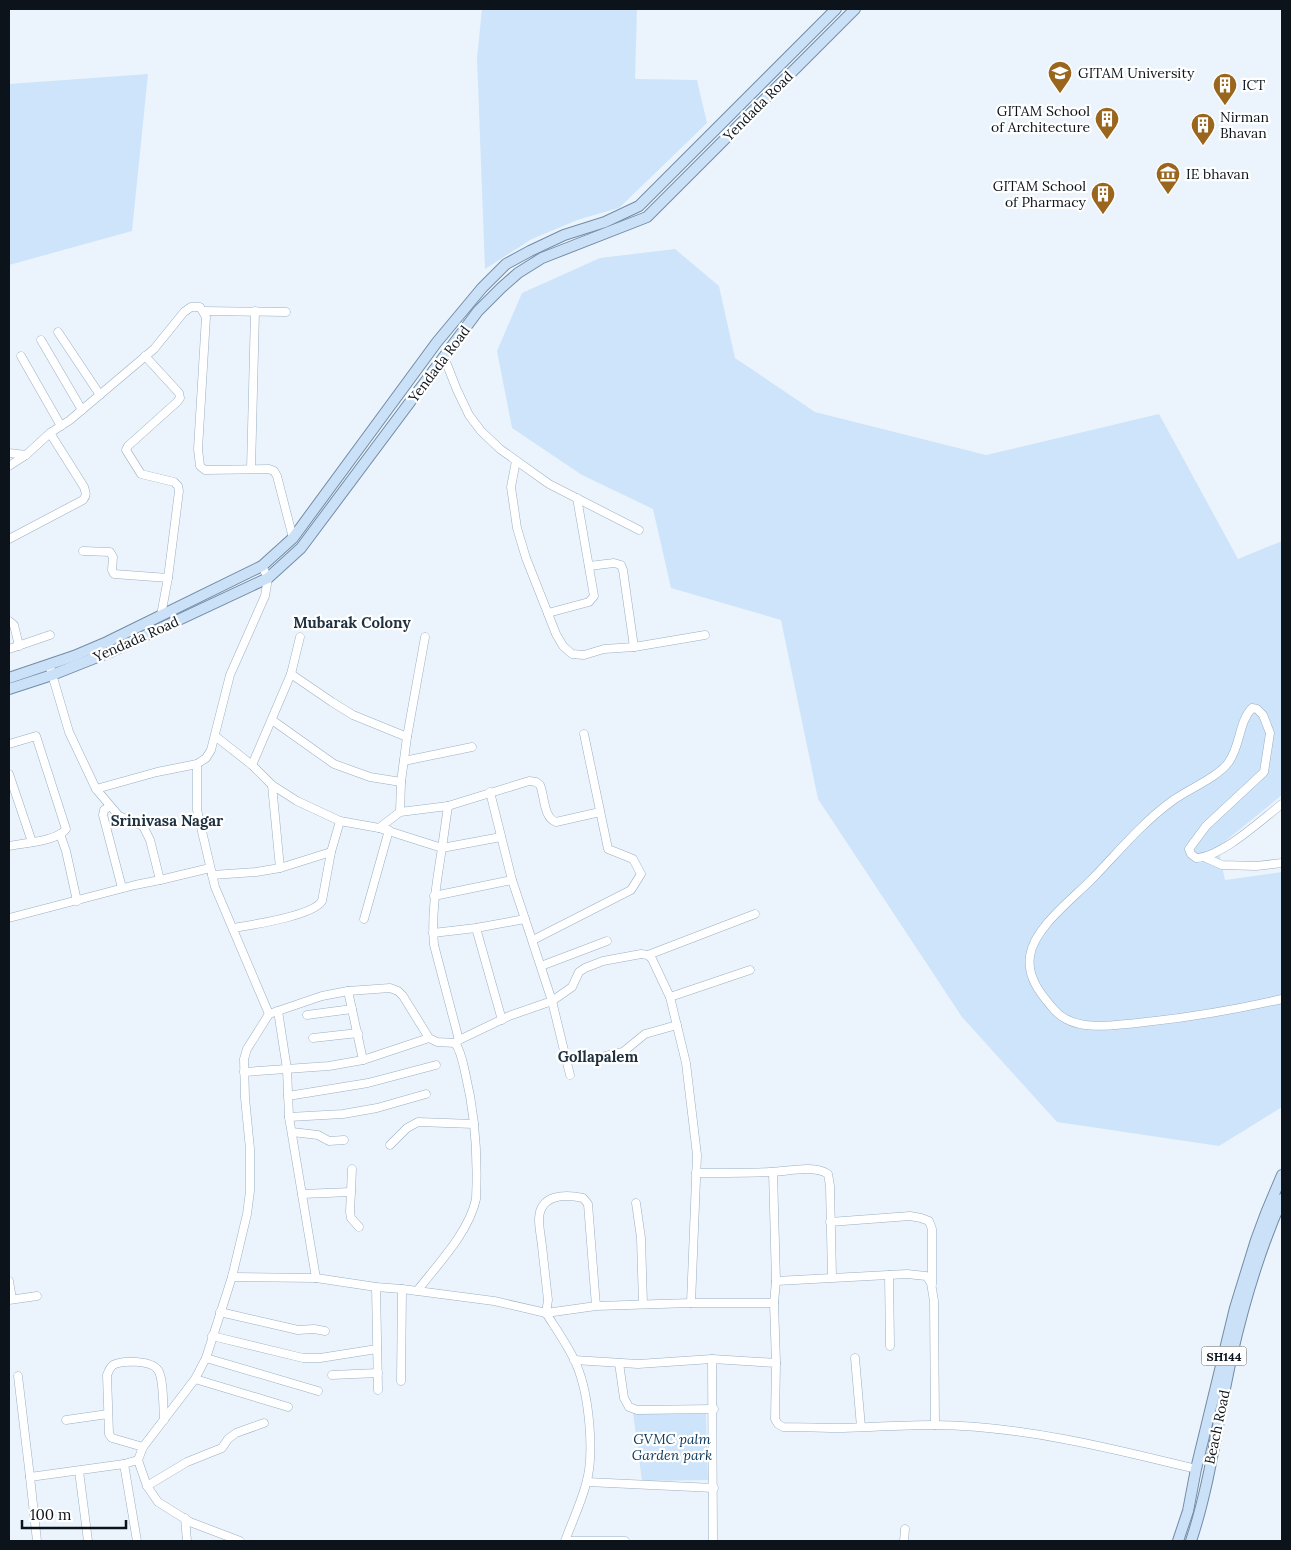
<svg xmlns="http://www.w3.org/2000/svg" width="1291" height="1550" viewBox="0 0 1291 1550" font-family="Lora,serif">
<rect width="100%" height="100%" fill="#ebf4fc"/>
<g fill="#cee4fa">
<path d="M 482,9 L 637,9 L 635,79 L 697,80 L 707,123 L 619,208 L 580,219 L 532,239 L 485,269 L 477,58 Z"/>
<path d="M 148,74 L 132,231 L 9,265 L 9,84 Z"/>
<path d="M 675,249 L 719,286 L 735,358 L 815,412 L 986,455 L 1159,414 L 1238,559 L 1282,541 L 1282,795 L 1218,847 L 1225,880 L 1282,872 L 1282,1107 L 1219,1146 L 1057,1122 L 962,1017 L 818,799 L 781,620 L 671,588 L 653,509 L 582,475 L 512,428 L 497,351 L 522,293 L 600,258 Z"/>
<path d="M 633,1413 L 706,1414 L 708,1480 L 642,1481 Z"/>
</g>
<g fill="none" stroke-linecap="round" stroke-linejoin="round">
<defs>
<g id="minor">
<path d="M 204,311 L 286,312"/>
<path d="M 58,332 L 100,395"/>
<path d="M 41,340 L 82,410"/>
<path d="M 21,356 L 61,426"/>
<path d="M 444,357 L 457,390 L 469,415 L 481,431 L 500,449 L 549,484 L 639,530"/>
<path d="M 9,453 L 26,455"/>
<path d="M 516,461 L 511,487 L 517,528 L 526,558 L 556,634 L 563,646 L 572,654 L 584,655 L 604,649 L 634,647 L 705,635"/>
<path d="M 9,466 L 26,455 L 50,433 L 70,420 L 154,349 L 184,312 L 191,307 L 200,307 L 206,317 L 198,449 L 200,466 L 205,470 L 269,469 L 274,471 L 277,476 L 293,538"/>
<path d="M 251,469 L 255,311"/>
<path d="M 9,539 L 83,500 C 87,495 86,493 84,487 L 50,433"/>
<path d="M 83,551 L 110,552 L 113,557 L 112,570 L 114,574 L 168,578 L 179,491 L 178,486 L 174,482 L 141,474 L 126,450 L 128,446 L 177,402 L 180,398 L 179,393 L 145,356"/>
<path d="M 589,566 L 614,563 L 621,565 L 623,570 L 634,647"/>
<path d="M 548,613 L 589,602 L 594,596 L 577,498"/>
<path d="M 161,615 L 168,578"/>
<path d="M 9,621 L 14,625 L 19,646"/>
<path d="M 9,649 L 50,635"/>
<path d="M 49,664 L 69,732 L 96,789 L 119,816 L 143,826 L 150,840 L 160,880 L 210,868"/>
<path d="M 291,674 L 300,637"/>
<path d="M 272,720 L 334,764 L 370,777 L 401,782"/>
<path d="M 215,736 L 252,765 L 272,785 L 297,801 L 340,821"/>
<path d="M 407,737 L 425,637"/>
<path d="M 9,744 L 36,736 L 66,829 C 58,841 23,843 9,846"/>
<path d="M 404,761 L 472,747"/>
<path d="M 197,764 L 197,810 L 215,887 L 269,1014"/>
<path d="M 252,765 L 291,674 L 332,702 L 353,715 L 407,737 L 401,782 L 400,812"/>
<path d="M 9,774 L 32,842"/>
<path d="M 272,785 L 280,868"/>
<path d="M 96,789 L 157,772 L 197,764 L 206,758 L 211,750 L 230,675 L 265,596 L 268,578 L 262,566"/>
<path d="M 490,792 L 512,880"/>
<path d="M 1282,804 C 1261,820 1222,857 1196,858 L 1191,854 L 1189,849 L 1206,826 L 1264,772 L 1270,733 L 1263,715 L 1257,709 L 1252,708 C 1238,723 1241,746 1228,763 C 1218,777 1187,790 1172,801 C 1141,824 1120,850 1094,877 C 1074,898 1034,927 1030,956 C 1027,976 1039,992 1051,1006 C 1055,1011 1060,1016 1066,1019 C 1086,1030 1114,1025 1137,1023 C 1186,1018 1234,1010 1282,999"/>
<path d="M 110,806 L 104,810 L 103,815 L 122,888"/>
<path d="M 379,828 L 442,848 L 448,806"/>
<path d="M 60,834 L 66,851 L 77,901"/>
<path d="M 1206,858 L 1222,865 L 1256,866 L 1282,863"/>
<path d="M 212,875 L 256,872 L 280,868 L 331,852"/>
<path d="M 434,896 L 512,880 L 525,919"/>
<path d="M 9,918 L 135,885 L 160,880"/>
<path d="M 364,919 L 389,830"/>
<path d="M 233,928 C 251,925 313,916 322,901 L 331,852 L 340,821 L 379,828 L 400,812 L 448,806 L 529,781 L 536,782 L 540,785 C 545,797 543,817 556,822 L 600,812"/>
<path d="M 476,928 L 502,1020"/>
<path d="M 433,933 L 476,928 L 525,919 L 552,1001 L 570,1075"/>
<path d="M 533,940 L 631,890 L 641,874 L 633,859 L 608,849 L 584,734"/>
<path d="M 648,955 L 755,914"/>
<path d="M 541,966 L 607,941"/>
<path d="M 348,991 L 363,1060"/>
<path d="M 670,997 L 750,970"/>
<path d="M 278,1011 L 287,1069 L 289,1117 L 316,1278"/>
<path d="M 307,1015 L 352,1009"/>
<path d="M 313,1038 L 358,1033"/>
<path d="M 459,1040 L 434,945 C 431,912 437,881 442,848 L 501,837"/>
<path d="M 455,1043 L 459,1040 L 509,1016 L 552,1001 L 572,987 L 579,972 L 585,968 L 603,961 L 641,954 L 648,955 L 652,959 L 670,997 L 686,1063 L 697,1155 L 691,1303"/>
<path d="M 593,1059 L 623,1052 L 645,1034 L 677,1025"/>
<path d="M 244,1072 L 329,1066 L 363,1060 L 429,1038"/>
<path d="M 288,1096 L 368,1083 L 436,1065"/>
<path d="M 289,1117 L 343,1114 L 377,1108 L 426,1094"/>
<path d="M 292,1132 L 318,1135 L 329,1141 L 344,1140"/>
<path d="M 390,1145 L 407,1128 L 418,1122 L 474,1124"/>
<path d="M 352,1169 L 350,1212 L 351,1218 L 359,1227"/>
<path d="M 773,1172 L 776,1281 L 774,1303"/>
<path d="M 696,1173 C 721,1173 746,1173 770,1172 C 788,1172 812,1164 828,1174 L 830,1186 L 832,1277"/>
<path d="M 302,1194 L 351,1192"/>
<path d="M 636,1203 L 641,1238 L 643,1304"/>
<path d="M 830,1222 L 910,1216 L 921,1218 L 929,1221 L 932,1229 L 932,1284"/>
<path d="M 889,1275 L 890,1346"/>
<path d="M 232,1277 L 316,1278 L 376,1287 L 402,1289 L 494,1301 L 546,1313 C 556,1329 571,1350 577,1366 C 589,1395 595,1454 586,1484 C 581,1503 572,1522 565,1541"/>
<path d="M 9,1281 L 12,1299"/>
<path d="M 776,1281 L 907,1274 L 926,1276 L 931,1283 L 934,1301 L 935,1425"/>
<path d="M 376,1287 L 378,1390"/>
<path d="M 9,1300 L 37,1296"/>
<path d="M 596,1306 L 588,1204 L 583,1198 C 565,1194 540,1194 539,1219 C 539,1228 541,1237 542,1246 C 544,1264 546,1282 548,1300 L 546,1313 L 596,1306 L 691,1303 L 774,1303 L 776,1363"/>
<path d="M 220,1312 L 298,1330 L 314,1329 L 325,1331"/>
<path d="M 212,1336 L 303,1358 L 320,1358 L 377,1349"/>
<path d="M 206,1358 L 318,1391"/>
<path d="M 855,1358 L 861,1427"/>
<path d="M 574,1360 L 638,1364 L 712,1359"/>
<path d="M 619,1363 L 624,1398 L 629,1407 L 637,1410 L 714,1409"/>
<path d="M 332,1375 L 378,1373"/>
<path d="M 18,1376 L 30,1477"/>
<path d="M 195,1379 L 288,1407"/>
<path d="M 401,1381 L 402,1289"/>
<path d="M 66,1420 L 108,1414"/>
<path d="M 143,1447 L 112,1438 L 109,1434 L 107,1375 C 109,1371 109,1368 113,1365 C 122,1360 151,1360 158,1370 C 164,1379 163,1408 164,1420"/>
<path d="M 79,1471 L 88,1541"/>
<path d="M 587,1482 L 714,1488"/>
<path d="M 147,1486 L 187,1462 L 222,1448 L 228,1439 L 236,1433 L 264,1423"/>
<path d="M 185,1518 L 187,1541"/>
<path d="M 37,1541 L 30,1477 L 124,1464"/>
<path d="M 137,1541 L 124,1464 L 138,1460"/>
<path d="M 240,1541 L 190,1522 L 158,1502 L 147,1486 L 140,1466 L 138,1460 L 143,1447 L 195,1379 L 206,1358 L 232,1277 L 247,1214 L 250,1191 L 250,1149 L 245,1098 L 244,1059 L 247,1049 L 269,1014 L 322,996 L 348,991 L 390,988 L 398,991 L 403,996 L 429,1038 L 437,1042 L 455,1043 C 461,1051 463,1063 465,1072 C 475,1113 478,1157 476,1199 C 469,1232 438,1264 417,1291"/>
<path d="M 566,1541 L 625,1541"/>
<path d="M 713,1541 L 712,1359 L 776,1363 L 775,1419 L 778,1424 L 783,1427 C 803,1427 823,1428 843,1428 C 874,1427 904,1425 934,1425 C 1023,1426 1111,1448 1196,1469"/>
<path d="M 904,1541 L 905,1529"/>
</g>
<g id="major">
<path d="M 9,678 L 74,656 L 107,642 L 262,566 L 293,538 L 437,342 L 482,288 L 506,264 L 530,251 L 564,235 L 605,222 L 639,206 L 836,9"/>
<path d="M 9,689 L 52,675 L 110,652 L 268,578 L 301,548 L 478,311 L 501,288 L 518,273 L 542,258 L 647,217 L 855,9"/>
<path d="M 1178,1541 L 1188,1511 L 1196,1469 L 1235,1308 L 1256,1240 L 1266,1213 L 1282,1175"/>
<path d="M 1191,1541 C 1211,1481 1218,1417 1232,1355 C 1244,1302 1260,1249 1282,1199"/>
</g>
</defs>
<use href="#minor" stroke="#9bafc3" stroke-width="9"/>
<use href="#major" stroke="#728ca6" stroke-width="12"/>
<use href="#minor" stroke="#fff" stroke-width="8"/>
<use href="#major" stroke="#cbe1f7" stroke-width="10"/>
</g>
<defs>
<symbol id="university-pin" viewBox="-11 -11 22 30"><path d="M0 17L-7.5 6A9.5 9.5 0 1 1 7.5 6Z" fill="#9a651d" stroke="#fff"/><path d="M0-5L7-2L0 1L-7-2ZM-4 1L0 2.5L4 1V4Q0 6-4 4Z" fill="#fff"/></symbol>
<symbol id="building-pin" viewBox="-11 -11 22 30"><path d="M0 17L-7.5 6A9.5 9.5 0 1 1 7.5 6Z" fill="#9a651d" stroke="#fff"/><path d="M-4-6H4V6H1V3H-1V6H-4ZM-2.5-4.3h1.7v1.8h-1.7ZM.8-4.3h1.7v1.8H.8ZM-2.5-1h1.7V.8h-1.7ZM.8-1h1.7V.8H.8Z" fill="#fff"/></symbol>
<symbol id="museum-pin" viewBox="-11 -11 22 30"><path d="M0 17L-7.5 6A9.5 9.5 0 1 1 7.5 6Z" fill="#9a651d" stroke="#fff"/><path d="M0-6L6-3V-2H-6V-3ZM-5-1h2V3h-2ZM-1-1h2V3h-2ZM3-1h2V3H3ZM-6 4H6V6H-6Z" fill="#fff"/></symbol>
</defs>
<g fill-rule="evenodd">
<use href="#university-pin" x="1046" y="59" width="28" height="38"/>
<use href="#building-pin" x="1211" y="71" width="28" height="38"/>
<use href="#building-pin" x="1093" y="105" width="28" height="38"/>
<use href="#building-pin" x="1189" y="111" width="28" height="38"/>
<use href="#museum-pin" x="1154" y="160" width="28" height="38"/>
<use href="#building-pin" x="1089" y="180" width="28" height="38"/>
</g>
<g text-anchor="middle" dominant-baseline="central" stroke-width="4.5" stroke-linejoin="round" paint-order="stroke">
<rect fill="#fff" stroke="#555a5f" stroke-width="1" x="1201.5" y="1346.5" width="45" height="19" rx="4"/>
<g font-size="12" font-weight="bold" fill="#0c131a">
<text x="1224" y="1356">SH144</text>
</g>
<g font-size="14" fill="#0c131a" stroke="#fff" text-anchor="start">
<text x="1078" y="73">GITAM University</text>
<text x="1242" y="85">ICT</text>
<text x="1090" y="111" text-anchor="end">GITAM School<tspan x="1090" dy="16">of Architecture</tspan></text>
<text x="1220" y="117">Nirman<tspan x="1220" dy="16">Bhavan</tspan></text>
<text x="1186" y="174">IE bhavan</text>
<text x="1086" y="186" text-anchor="end">GITAM School<tspan x="1086" dy="16">of Pharmacy</tspan></text>
</g>
<g font-size="14" fill="#0c131a" stroke="#fff">
<text transform="translate(758 106) rotate(-45)">Yendada Road</text>
<text transform="translate(439 364) rotate(-53)">Yendada Road</text>
<text transform="translate(136 639) rotate(-24)">Yendada Road</text>
<text transform="translate(1217 1427) rotate(-78)">Beach Road</text>
</g>
<g font-size="14" font-style="italic" fill="#0b385d" stroke="#fff">
<text x="672" y="1439">GVMC palm<tspan x="672" dy="16">Garden park</tspan></text>
</g>
<g font-size="15" font-weight="bold" fill="#1f3040" stroke="#fff">
<text x="352" y="622">Mubarak Colony</text>
<text x="167" y="820">Srinivasa Nagar</text>
<text x="598" y="1056">Gollapalem</text>
</g>
</g>
<rect width="1291" height="1550" fill="none" stroke="#0c131a" stroke-width="20"/>
<path d="M22 1520v8h104v-8" fill="none" stroke="#0c131a" stroke-width="2.5"/>
<text x="30" y="1520" font-size="15" fill="#0c131a" stroke="#ffffff" stroke-width="4" paint-order="stroke">100 m</text>
</svg>
